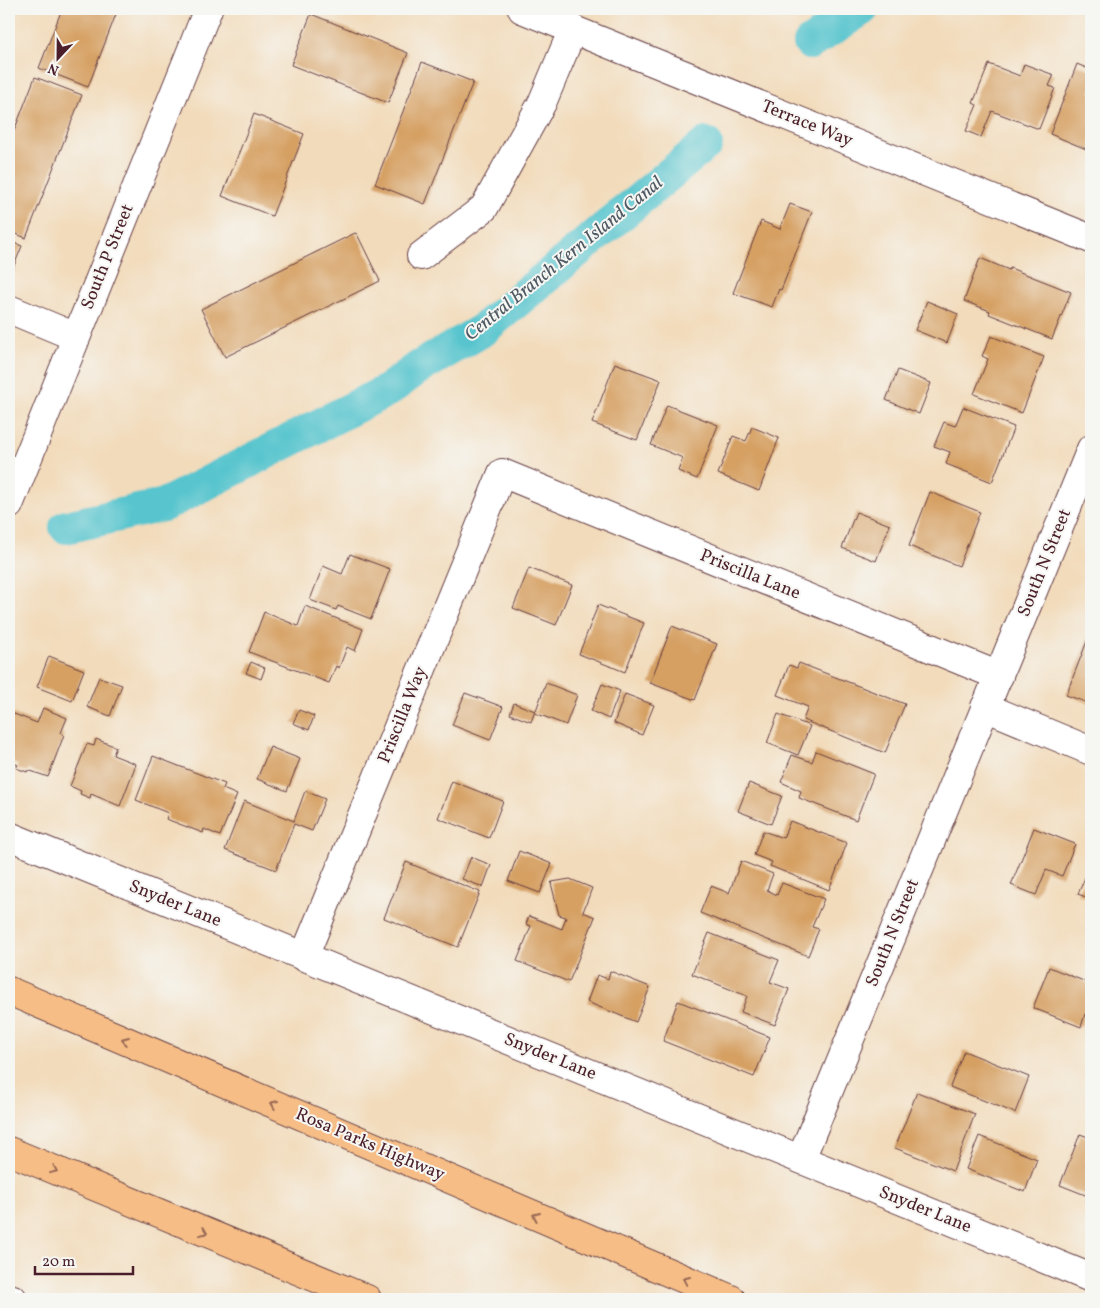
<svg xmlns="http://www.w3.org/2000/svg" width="1100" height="1308" viewBox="0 0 1100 1308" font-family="Vollkorn,serif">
<rect width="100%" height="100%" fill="#f6f6f2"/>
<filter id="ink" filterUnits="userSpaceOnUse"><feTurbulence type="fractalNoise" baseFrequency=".02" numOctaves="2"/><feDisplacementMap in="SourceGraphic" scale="10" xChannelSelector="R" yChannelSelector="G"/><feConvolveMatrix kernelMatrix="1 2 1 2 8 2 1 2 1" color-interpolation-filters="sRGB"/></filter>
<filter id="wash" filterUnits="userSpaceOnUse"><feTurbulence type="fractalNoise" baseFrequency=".0096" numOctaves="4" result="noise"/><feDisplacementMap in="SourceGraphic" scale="20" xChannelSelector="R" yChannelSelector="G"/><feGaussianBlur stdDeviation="1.12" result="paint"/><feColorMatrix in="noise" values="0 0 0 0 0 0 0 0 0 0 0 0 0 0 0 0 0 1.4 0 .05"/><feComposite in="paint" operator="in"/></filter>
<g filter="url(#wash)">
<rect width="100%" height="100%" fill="#f2dbbb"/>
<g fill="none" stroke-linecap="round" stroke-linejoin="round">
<g stroke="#58c5ce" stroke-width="34">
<path d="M 810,43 L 862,9"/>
<path d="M 66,527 L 164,505 L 388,390 L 418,368 L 481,331 L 706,144"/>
</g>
</g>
<g id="blocks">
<g fill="#d6a063">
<path d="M 62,9 L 118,9 L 88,87 L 39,68 Z"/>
<path d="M 311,14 L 408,53 L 388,103 L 291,65 Z"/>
<path d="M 422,62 L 473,82 L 425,204 L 375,184 Z"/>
<path d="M 989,64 L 1020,76 L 1024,64 L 1054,75 L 1049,86 L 1055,88 L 1039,129 L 992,111 L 981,137 L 966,131 L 977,105 L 973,103 Z"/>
<path d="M 1077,64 L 1091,70 L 1091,151 L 1050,134 Z"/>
<path d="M 35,77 L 82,95 L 26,238 L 9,231 L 9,144 Z"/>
<path d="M 254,114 L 304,134 L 272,216 L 222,196 Z"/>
<path d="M 790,204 L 812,212 L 781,290 L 779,289 L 772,307 L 733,293 L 761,221 L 780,229 Z"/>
<path d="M 355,233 L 357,234 L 380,281 L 225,357 L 201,309 Z"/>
<path d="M 9,241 L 22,246 L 9,278 Z"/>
<path d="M 980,258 L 1009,270 L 1010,268 L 1071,292 L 1052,339 L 989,314 L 990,311 L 964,301 Z"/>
<path d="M 927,301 L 958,314 L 947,343 L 915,330 Z"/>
<path d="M 991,336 L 1044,357 L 1022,413 L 974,394 L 988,359 L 982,356 Z"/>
<path d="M 615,363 L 661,380 L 637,440 L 592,423 Z"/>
<path d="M 898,370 L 931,383 L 919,414 L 886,400 Z"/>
<path d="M 667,405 L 718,425 L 697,479 L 678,471 L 683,458 L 651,445 Z"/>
<path d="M 963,407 L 1014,427 L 992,482 L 946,464 L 950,452 L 934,446 L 944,422 L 955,426 Z"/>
<path d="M 752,427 L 779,438 L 759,491 L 718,474 L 733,436 L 746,441 Z"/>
<path d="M 930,492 L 980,512 L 959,566 L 909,546 Z"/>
<path d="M 856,512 L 890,525 L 876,561 L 842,548 Z"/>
<path d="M 350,554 L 390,569 L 371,619 L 338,606 L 336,610 L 310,600 L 323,566 L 342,574 Z"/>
<path d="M 529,568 L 572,585 L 556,625 L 513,608 Z"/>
<path d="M 598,605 L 644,623 L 625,672 L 579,654 Z"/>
<path d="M 305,606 L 363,629 L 355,651 L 347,647 L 339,668 L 336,666 L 329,683 L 249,652 L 264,612 L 298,626 Z"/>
<path d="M 672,626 L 717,644 L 695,700 L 650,683 Z"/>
<path d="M 1091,631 L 1091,704 L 1066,695 Z"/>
<path d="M 49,656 L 84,670 L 72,701 L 37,687 Z"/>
<path d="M 251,662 L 265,668 L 261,679 L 246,673 Z"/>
<path d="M 799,663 L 905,704 L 885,753 L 803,720 L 808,707 L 777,695 L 789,665 L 797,668 Z"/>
<path d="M 99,677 L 122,685 L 110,716 L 87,707 Z"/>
<path d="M 546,683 L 577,695 L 566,725 L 535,713 Z"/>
<path d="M 602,684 L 620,691 L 609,719 L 591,711 Z"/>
<path d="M 465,693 L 503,707 L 490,740 L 452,725 Z"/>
<path d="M 625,694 L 654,705 L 642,735 L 614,723 Z"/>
<path d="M 514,703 L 535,711 L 531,722 L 510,714 Z"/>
<path d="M 43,708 L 67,718 L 61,733 L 64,735 L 48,777 L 28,770 L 27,772 L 16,768 L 18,765 L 9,761 L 9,712 L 37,723 Z"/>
<path d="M 299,710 L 314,716 L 309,730 L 293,723 Z"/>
<path d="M 778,714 L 810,726 L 798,755 L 767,743 Z"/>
<path d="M 96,739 L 116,747 L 113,755 L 136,764 L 120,806 L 91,794 L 90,798 L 80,794 L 81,791 L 70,786 L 87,744 L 94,746 Z"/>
<path d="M 270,747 L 300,759 L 287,791 L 257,779 Z"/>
<path d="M 816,751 L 874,774 L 856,820 L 799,798 L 801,791 L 781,782 L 792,755 L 812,762 Z"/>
<path d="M 153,756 L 225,784 L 223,789 L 237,795 L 220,836 L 204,829 L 203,833 L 166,819 L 168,813 L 136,800 Z"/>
<path d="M 452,781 L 503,801 L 489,838 L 438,818 Z"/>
<path d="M 749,783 L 782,796 L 771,824 L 738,811 Z"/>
<path d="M 305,791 L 325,799 L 312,831 L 294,824 L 276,870 L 225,850 L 244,801 L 294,821 Z"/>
<path d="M 790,821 L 847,843 L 829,890 L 770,866 L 772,862 L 754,855 L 763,831 L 783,838 Z"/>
<path d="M 1034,828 L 1075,844 L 1062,876 L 1046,870 L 1036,895 L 1011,885 Z"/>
<path d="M 519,851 L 552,864 L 540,893 L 508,881 Z"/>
<path d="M 471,857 L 491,865 L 483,887 L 462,879 Z"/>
<path d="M 741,861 L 773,874 L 767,890 L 777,895 L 782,883 L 824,899 L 812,927 L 819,929 L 808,956 L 700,913 L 711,886 L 729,893 Z"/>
<path d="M 406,862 L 480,892 L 458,947 L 384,918 Z"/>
<path d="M 1087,873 L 1091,874 L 1091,899 L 1078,894 Z"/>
<path d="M 570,879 L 592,888 L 583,912 L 595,917 L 569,982 L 517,961 L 531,926 L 526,924 L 529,916 L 562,929 L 566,917 L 559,915 L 551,883 L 552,882 Z"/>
<path d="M 709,933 L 779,960 L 770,982 L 789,989 L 775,1025 L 741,1012 L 747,996 L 692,974 Z"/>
<path d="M 1049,967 L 1091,984 L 1091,1016 L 1085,1014 L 1081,1027 L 1033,1008 Z"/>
<path d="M 610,971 L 650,987 L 636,1022 L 587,1002 L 597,975 L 608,979 Z"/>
<path d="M 678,1001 L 770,1037 L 754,1077 L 663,1041 Z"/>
<path d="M 964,1051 L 1029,1077 L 1015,1113 L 950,1087 Z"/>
<path d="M 917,1092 L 975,1114 L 953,1171 L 895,1148 Z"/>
<path d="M 1080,1134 L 1091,1138 L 1091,1203 L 1086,1201 L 1088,1196 L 1060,1185 Z"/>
<path d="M 979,1136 L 1037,1159 L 1025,1192 L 966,1169 Z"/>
</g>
</g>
</g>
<g filter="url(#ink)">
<use href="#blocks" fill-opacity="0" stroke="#633b41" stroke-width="1"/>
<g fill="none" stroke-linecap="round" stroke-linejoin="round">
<defs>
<g id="minor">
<path d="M 522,9 L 1091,239"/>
<path d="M 421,256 L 484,208 L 542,103 L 573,29"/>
<path d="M 9,309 L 76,337"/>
<path d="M 9,505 L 208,9"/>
<path d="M 985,707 L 1091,751"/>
<path d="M 9,836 L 1091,1278"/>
<path d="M 304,957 L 502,473 L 999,676"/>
<path d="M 801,1159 L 1091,449"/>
<path d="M 9,1298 L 13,1299"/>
</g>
<g id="highway">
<path d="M 9,991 L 731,1299"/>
<path d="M 9,1151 L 367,1299"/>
</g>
</defs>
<use href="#minor" stroke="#633b41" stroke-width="30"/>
<use href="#highway" stroke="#633b41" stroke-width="30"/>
<use href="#minor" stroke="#fff" stroke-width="28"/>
<use href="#highway" stroke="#f6be86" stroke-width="28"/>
</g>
<defs><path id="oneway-chevron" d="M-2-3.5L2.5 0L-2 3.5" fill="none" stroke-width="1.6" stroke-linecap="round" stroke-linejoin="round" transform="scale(1.25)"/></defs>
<g stroke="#976754">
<use href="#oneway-chevron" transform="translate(125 1040) rotate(-157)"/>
<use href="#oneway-chevron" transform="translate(274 1104) rotate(-157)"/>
<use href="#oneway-chevron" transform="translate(54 1170) rotate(22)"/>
<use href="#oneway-chevron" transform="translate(536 1216) rotate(-157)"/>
<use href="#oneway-chevron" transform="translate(204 1232) rotate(22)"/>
<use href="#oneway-chevron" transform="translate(686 1280) rotate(-157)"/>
</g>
</g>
<g text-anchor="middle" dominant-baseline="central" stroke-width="4" stroke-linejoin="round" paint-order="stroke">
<g font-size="18" fill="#4a1f2b" stroke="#f6f6f2">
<text transform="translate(807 124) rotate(22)">Terrace Way</text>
<text transform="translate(108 257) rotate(-68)">South P Street</text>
<text transform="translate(1045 563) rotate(-68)">South N Street</text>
<text transform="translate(750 575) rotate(22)">Priscilla Lane</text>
<text transform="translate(403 715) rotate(-68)">Priscilla Way</text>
<text transform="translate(175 904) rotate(22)">Snyder Lane</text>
<text transform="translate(893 933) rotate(-68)">South N Street</text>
<text transform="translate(550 1057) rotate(22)">Snyder Lane</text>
<text transform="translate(370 1145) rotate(23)">Rosa Parks Highway</text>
<text transform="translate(925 1210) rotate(22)">Snyder Lane</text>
</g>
<g font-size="19" font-style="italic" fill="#4f5964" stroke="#f6f6f2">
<text transform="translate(564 259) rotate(-39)">Central Branch Kern Island Canal</text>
</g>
</g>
<rect width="1100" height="1308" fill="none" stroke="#f6f6f2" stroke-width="30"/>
<g transform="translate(58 58) rotate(202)" stroke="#f6f6f2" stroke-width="4" paint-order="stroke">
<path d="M0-4L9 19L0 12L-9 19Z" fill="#4a1f2b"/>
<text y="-8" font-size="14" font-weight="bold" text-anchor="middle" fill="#4a1f2b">N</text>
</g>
<path d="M35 1266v8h98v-8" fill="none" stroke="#4a1f2b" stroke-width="2.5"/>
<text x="42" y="1266" font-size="15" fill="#4a1f2b" stroke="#f6f6f2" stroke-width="4" paint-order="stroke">20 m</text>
</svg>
